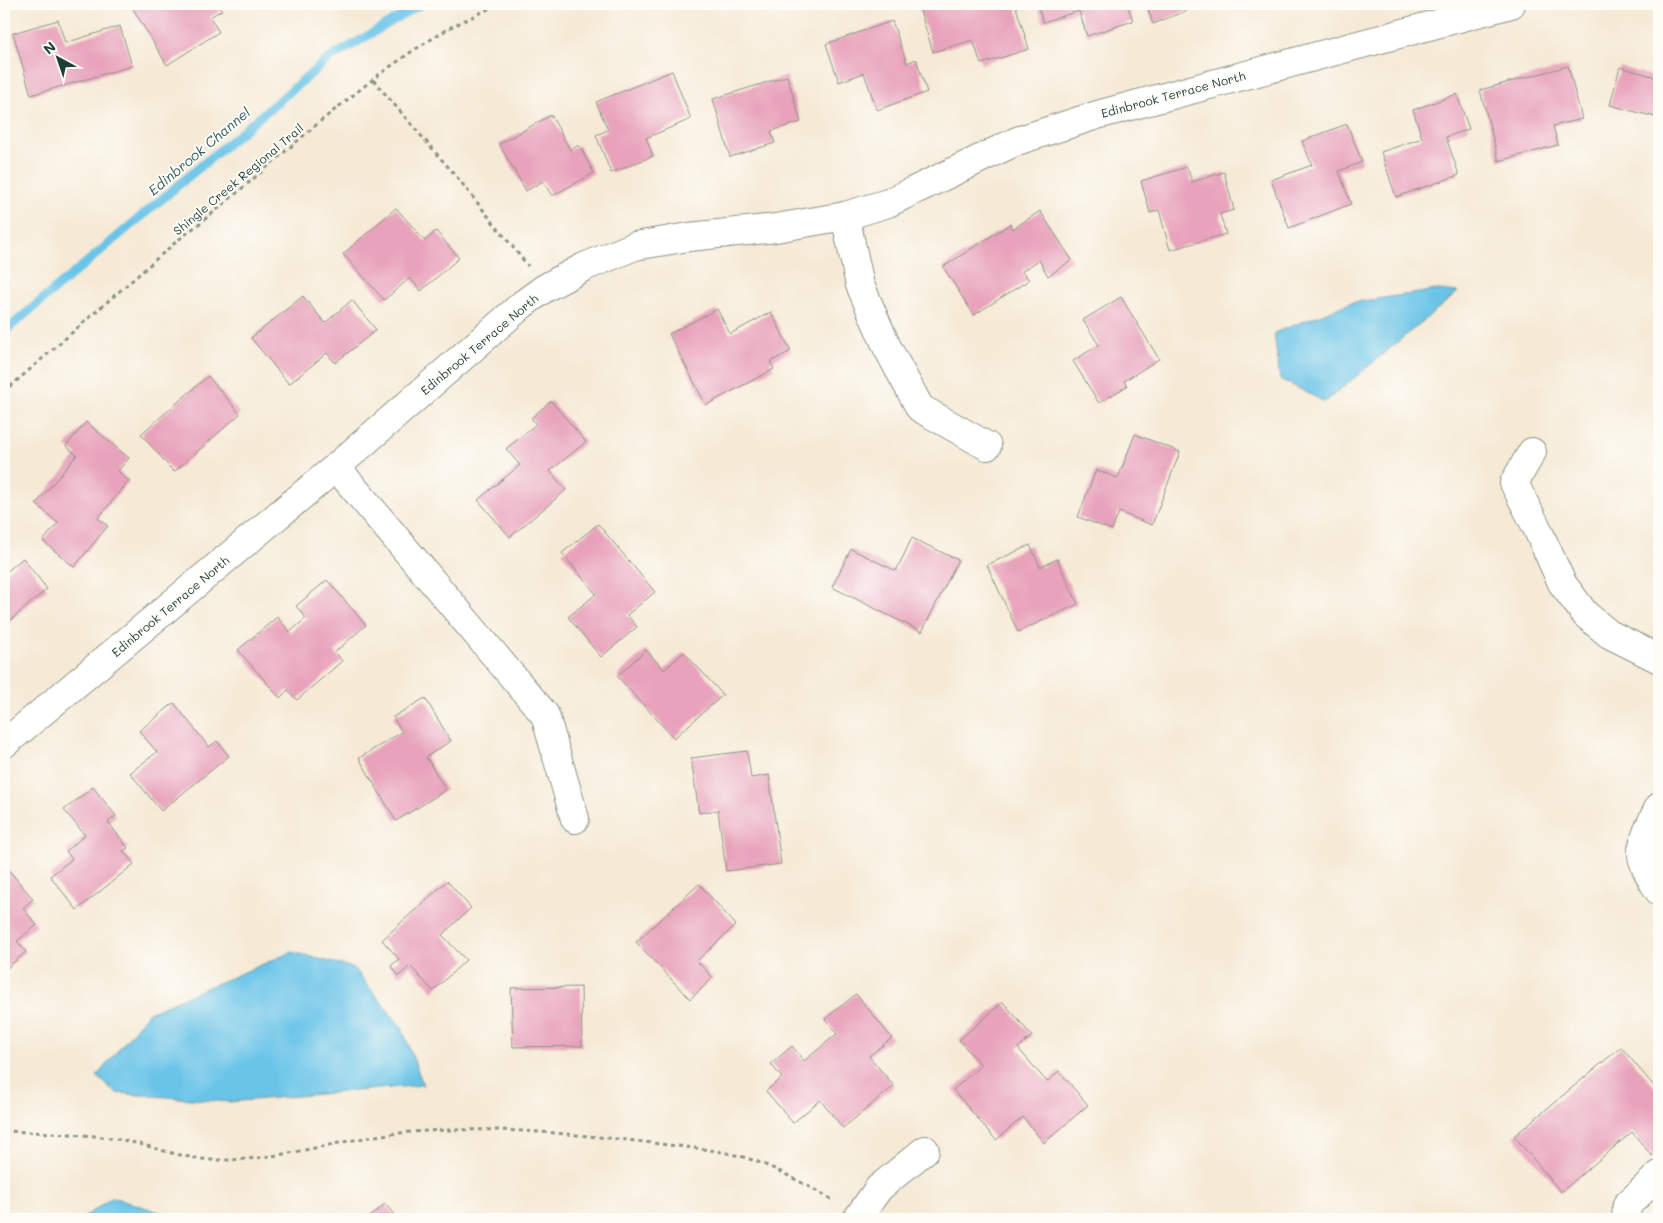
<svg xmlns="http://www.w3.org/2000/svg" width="1663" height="1223" viewBox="0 0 1663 1223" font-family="Mali,sans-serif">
<rect width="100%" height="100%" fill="#fdfcf7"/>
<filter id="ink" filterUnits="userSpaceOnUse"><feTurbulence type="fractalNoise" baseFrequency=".02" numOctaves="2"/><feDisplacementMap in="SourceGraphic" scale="10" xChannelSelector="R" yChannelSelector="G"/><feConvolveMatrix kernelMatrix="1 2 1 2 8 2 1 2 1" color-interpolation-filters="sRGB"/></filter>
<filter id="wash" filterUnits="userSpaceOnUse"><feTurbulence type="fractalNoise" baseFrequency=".0096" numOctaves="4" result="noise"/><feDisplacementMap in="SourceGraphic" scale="20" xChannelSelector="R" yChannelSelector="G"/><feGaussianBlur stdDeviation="1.12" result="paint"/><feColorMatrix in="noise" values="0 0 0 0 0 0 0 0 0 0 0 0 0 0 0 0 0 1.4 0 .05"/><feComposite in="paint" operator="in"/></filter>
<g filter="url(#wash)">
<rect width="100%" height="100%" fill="#f6ead6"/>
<g fill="#6ac4e8" stroke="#44808e">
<path d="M 1438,290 L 1458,292 L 1325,402 L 1280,379 L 1274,333 L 1350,303 Z"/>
<path d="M 292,952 L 354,968 L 402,1028 L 423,1085 L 229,1102 L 116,1093 L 97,1076 L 149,1012 Z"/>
<path d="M 112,1197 L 182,1219 L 82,1219 Z"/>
</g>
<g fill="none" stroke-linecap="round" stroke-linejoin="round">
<path stroke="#6ac4e8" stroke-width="9" d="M 4,332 L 327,60 L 421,4"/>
</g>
<g id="blocks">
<g fill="#e8a2bb">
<path d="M 130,4 L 217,4 L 222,10 L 210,17 L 219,32 L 167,65 Z"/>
<path d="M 918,4 L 1015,4 L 1029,49 L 981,64 L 973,40 L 933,52 Z"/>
<path d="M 1037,4 L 1127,4 L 1133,21 L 1087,36 L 1079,11 L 1043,22 Z"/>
<path d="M 1146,4 L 1203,4 L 1153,24 Z"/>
<path d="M 58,20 L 65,43 L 120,26 L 132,66 L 31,95 L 13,33 Z"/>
<path d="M 892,21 L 907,63 L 916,59 L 927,92 L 877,110 L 864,73 L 839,82 L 826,44 Z"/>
<path d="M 1568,66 L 1582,119 L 1553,126 L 1558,145 L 1499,161 L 1480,90 Z"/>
<path d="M 1620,67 L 1659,78 L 1659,118 L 1610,105 Z"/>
<path d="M 672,71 L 691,119 L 646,138 L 653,156 L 611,173 L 596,135 L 608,130 L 596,102 Z"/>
<path d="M 787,76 L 801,122 L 771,131 L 775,143 L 730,157 L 713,99 Z"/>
<path d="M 1457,94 L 1469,129 L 1446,137 L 1459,175 L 1396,197 L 1381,152 L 1422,138 L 1413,110 Z"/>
<path d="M 551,115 L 570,150 L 579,145 L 594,173 L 552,196 L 543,181 L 526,191 L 499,144 Z"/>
<path d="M 1347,124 L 1362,162 L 1339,171 L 1351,204 L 1289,228 L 1271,180 L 1312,165 L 1302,141 Z"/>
<path d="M 1187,167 L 1192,182 L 1224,172 L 1234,210 L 1220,214 L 1226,234 L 1170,250 L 1159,210 L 1150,213 L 1141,181 Z"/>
<path d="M 396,208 L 425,241 L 436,231 L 459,258 L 421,291 L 410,278 L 384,300 L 343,254 Z"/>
<path d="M 1040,211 L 1072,260 L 1048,276 L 1039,260 L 1022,271 L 1029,280 L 974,315 L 943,267 L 1010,224 L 1013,229 Z"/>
<path d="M 303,296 L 325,323 L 352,300 L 376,330 L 335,363 L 327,353 L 289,384 L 251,338 Z"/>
<path d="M 1121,297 L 1159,359 L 1124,381 L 1127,386 L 1099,403 L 1073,361 L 1099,345 L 1083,320 Z"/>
<path d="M 717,309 L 730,334 L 771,312 L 791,351 L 770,362 L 774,369 L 706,405 L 669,334 Z"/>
<path d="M 208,376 L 240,414 L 174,472 L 141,434 Z"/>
<path d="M 551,401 L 586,442 L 550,471 L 566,490 L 510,537 L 478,500 L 520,465 L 506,449 L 536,424 L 531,418 Z"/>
<path d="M 86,422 L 129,458 L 118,471 L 129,481 L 98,518 L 108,526 L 74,567 L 43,541 L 58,523 L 36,504 L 77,455 L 66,446 Z"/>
<path d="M 1135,434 L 1180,452 L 1152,525 L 1119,512 L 1112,530 L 1078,517 L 1096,470 L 1118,478 Z"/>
<path d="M 598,524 L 655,592 L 627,615 L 637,627 L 601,657 L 568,617 L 596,594 L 562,553 Z"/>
<path d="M 912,538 L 958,560 L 922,632 L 832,587 L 851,549 L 896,571 Z"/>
<path d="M 1030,545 L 1040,567 L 1057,559 L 1078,604 L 1018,632 L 987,565 Z"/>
<path d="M 23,558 L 47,589 L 5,625 L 4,574 Z"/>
<path d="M 327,580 L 366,625 L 335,652 L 342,661 L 297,700 L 288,690 L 280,698 L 238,650 L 277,617 L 290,632 L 306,618 L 296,606 Z"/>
<path d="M 646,650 L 664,670 L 684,652 L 723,695 L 674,738 L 617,676 Z"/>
<path d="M 425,698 L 451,741 L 426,757 L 446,790 L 396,821 L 359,758 L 402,732 L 393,717 Z"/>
<path d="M 174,703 L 209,747 L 217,741 L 229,756 L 161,811 L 130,773 L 157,752 L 139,731 Z"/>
<path d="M 747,751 L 751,778 L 769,775 L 781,864 L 726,871 L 718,810 L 699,813 L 691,758 Z"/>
<path d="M 93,787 L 116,816 L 108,822 L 128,848 L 123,851 L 134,864 L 77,910 L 50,876 L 72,859 L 66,851 L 85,835 L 64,810 Z"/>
<path d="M 7,868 L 33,899 L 23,908 L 37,925 L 17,941 L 26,952 L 7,968 L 4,964 L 4,871 Z"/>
<path d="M 447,881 L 471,908 L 442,935 L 466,960 L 433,991 L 410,966 L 399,976 L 391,966 L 399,959 L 382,940 Z"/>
<path d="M 699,884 L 736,925 L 697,961 L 713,978 L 690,999 L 636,942 Z"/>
<path d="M 581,987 L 582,1046 L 513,1047 L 511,988 Z"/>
<path d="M 856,994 L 892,1038 L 869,1056 L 894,1086 L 843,1128 L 820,1100 L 793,1123 L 766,1091 L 782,1078 L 771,1064 L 792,1046 L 804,1061 L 837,1034 L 825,1019 Z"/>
<path d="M 1003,1002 L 1032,1036 L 1018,1048 L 1047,1082 L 1059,1071 L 1088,1105 L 1044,1143 L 1023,1117 L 996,1140 L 953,1090 L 981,1065 L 959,1040 Z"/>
<path d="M 1621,1047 L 1659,1092 L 1659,1150 L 1652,1156 L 1632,1132 L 1561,1192 L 1514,1136 Z"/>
<path d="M 385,1204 L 398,1219 L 367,1219 Z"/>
<path d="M 469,1216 L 490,1218 L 490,1219 L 469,1219 Z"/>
</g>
</g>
</g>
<g filter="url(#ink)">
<use href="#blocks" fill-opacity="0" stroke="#8a9485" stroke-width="1"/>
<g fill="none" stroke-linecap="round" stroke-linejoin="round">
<defs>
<g id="minor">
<path d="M 845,216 L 860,285 L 887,347 L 920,408 L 987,446"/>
<path d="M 1532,452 L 1514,483 L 1536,526 L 1562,583 L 1585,614 L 1609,634 L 1659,659"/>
<path d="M 336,467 L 545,715 L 575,819"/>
<path d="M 4,744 L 336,467 L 523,304 L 545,288 L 584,267 L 635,246 L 689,237 L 776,228 L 845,216 L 888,203 L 1017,141 L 1097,115 L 1511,4"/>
<path d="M 1659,807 C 1654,817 1640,844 1642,855 C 1643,865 1653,883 1659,891"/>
<path d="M 857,1219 L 879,1188 L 925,1150"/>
<path d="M 1626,1219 L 1627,1205 L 1659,1175"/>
</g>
</defs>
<use href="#minor" stroke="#8a9485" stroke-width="30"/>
<g stroke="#8a9485" stroke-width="3" stroke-dasharray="4 4" stroke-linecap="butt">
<path d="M 373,80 L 456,176 L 528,266"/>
<path d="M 4,392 L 177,241 L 219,208 L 322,120 L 377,76 L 411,52 L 449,28 L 499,4"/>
<path d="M 4,1131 C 44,1133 87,1133 127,1141 C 158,1148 190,1161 222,1160 C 280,1160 334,1141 390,1134 C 479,1124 566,1133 653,1143 C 688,1148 725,1149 758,1162 C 784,1172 809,1187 833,1200"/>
</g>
<use href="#minor" stroke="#fff" stroke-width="28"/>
</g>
</g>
<g text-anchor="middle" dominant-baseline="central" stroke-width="4" stroke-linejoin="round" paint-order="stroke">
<g font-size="12" fill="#1f3d34" stroke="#fdfcf7">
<text transform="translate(1173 94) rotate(-15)">Edinbrook Terrace North</text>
<text transform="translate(238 179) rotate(-40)">Shingle Creek Regional Trail</text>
<text transform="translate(479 344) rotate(-40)">Edinbrook Terrace North</text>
<text transform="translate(170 606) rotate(-40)">Edinbrook Terrace North</text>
</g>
<g font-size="14" font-style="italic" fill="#325f61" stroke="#fdfcf7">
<text transform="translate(199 151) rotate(-40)">Edinbrook Channel</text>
</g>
</g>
<rect width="1663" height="1223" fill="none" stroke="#fdfcf7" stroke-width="20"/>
<g transform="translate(58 58) rotate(320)" stroke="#fdfcf7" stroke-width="4" paint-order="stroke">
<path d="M0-4L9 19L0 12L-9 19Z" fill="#1f3d34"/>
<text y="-8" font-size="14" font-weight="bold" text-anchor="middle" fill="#1f3d34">N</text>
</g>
</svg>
